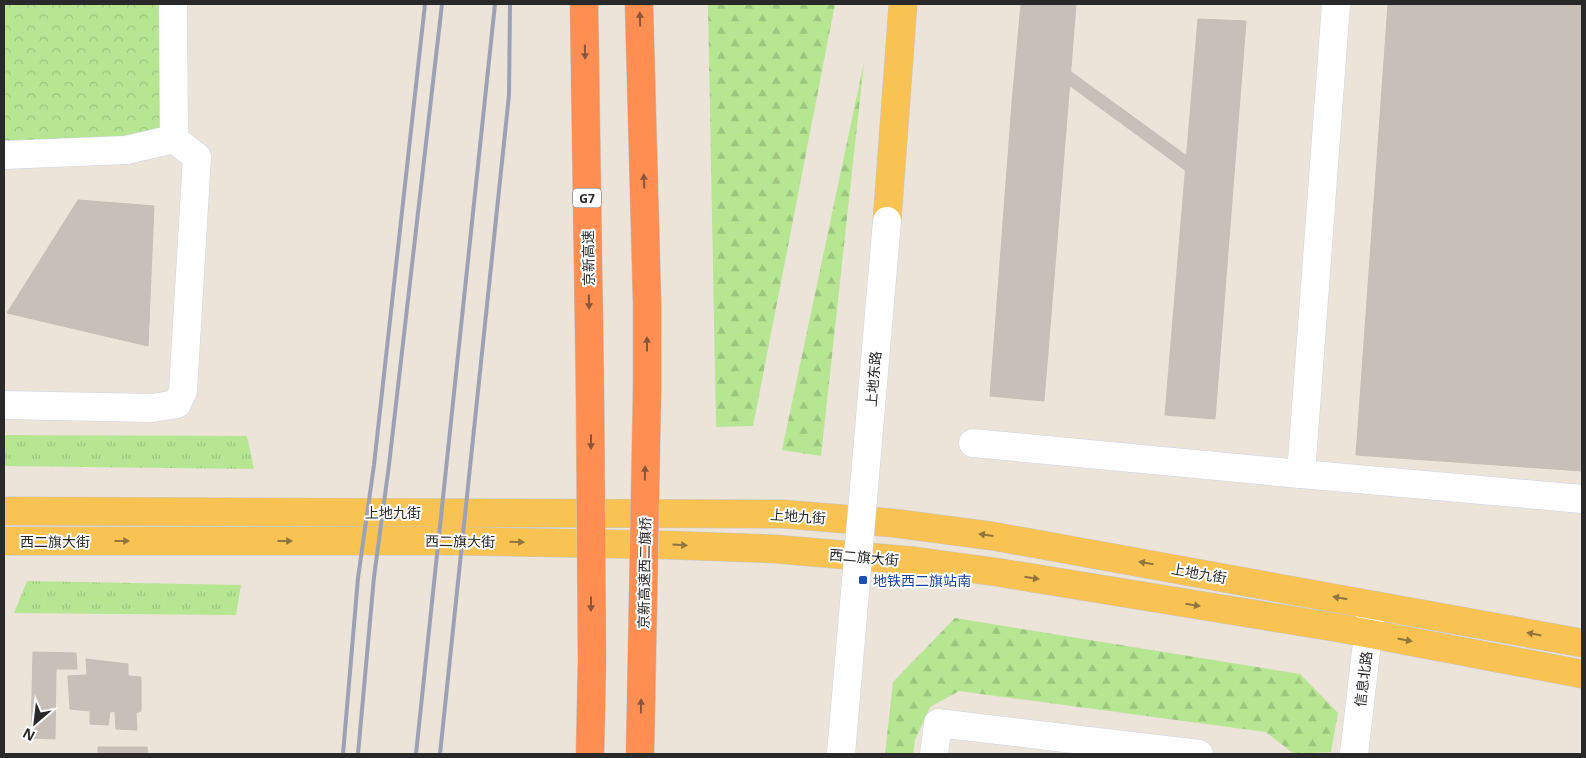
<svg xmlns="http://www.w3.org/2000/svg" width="1586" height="758" viewBox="0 0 1586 758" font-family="'Open Sans','Noto Sans SC',sans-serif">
<defs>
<pattern id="grass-tufts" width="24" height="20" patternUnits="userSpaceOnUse" patternTransform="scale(1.25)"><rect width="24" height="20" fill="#b6e692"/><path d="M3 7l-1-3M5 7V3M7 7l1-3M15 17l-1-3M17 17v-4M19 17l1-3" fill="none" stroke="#9cc57e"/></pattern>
<pattern id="forest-firs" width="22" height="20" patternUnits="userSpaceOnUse" patternTransform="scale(1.25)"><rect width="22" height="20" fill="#b6e692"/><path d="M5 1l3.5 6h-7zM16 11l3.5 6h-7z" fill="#9cc57e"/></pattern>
<pattern id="park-crowns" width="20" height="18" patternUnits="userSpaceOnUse" patternTransform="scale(1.25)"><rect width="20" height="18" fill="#b6e692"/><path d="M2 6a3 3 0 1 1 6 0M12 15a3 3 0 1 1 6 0" fill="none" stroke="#9cc57e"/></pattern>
</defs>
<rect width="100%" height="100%" fill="#ece3d9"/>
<g fill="url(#grass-tufts)">
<path d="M 4,435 L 247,436 L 254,469 L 4,466 Z"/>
<path d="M 27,581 L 241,585 L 236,615 L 14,613 Z"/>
</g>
<g fill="url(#forest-firs)">
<path d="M 708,4 L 835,4 L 753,426 L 716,427 Z"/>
<path d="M 864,62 L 821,456 L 782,450 Z"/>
<path d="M 955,618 L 1300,674 L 1338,713 L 1331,752 L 1294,754 L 1266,732 L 959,691 L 930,707 L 915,740 L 913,754 L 885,754 L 893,682 Z"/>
</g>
<path fill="url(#park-crowns)" d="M 4,4 L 173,4 L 174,139 L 4,155 Z"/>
<g fill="#c7c0b9" stroke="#c7bfb3">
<path d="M 1021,4 L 1076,4 L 1068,105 L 1012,103 Z"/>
<path d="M 1388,4 L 1582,4 L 1582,471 L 1356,455 Z"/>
<path d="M 1198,19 L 1246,21 L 1215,419 L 1165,415 Z"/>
<path d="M 1070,71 L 1187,156 L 1185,170 L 1069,85 Z"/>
<path d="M 1012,103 L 1068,105 L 1044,401 L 990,396 Z"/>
<path d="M 78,200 L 154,206 L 148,346 L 7,313 Z"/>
<path d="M 33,652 L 76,653 L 77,669 L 56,669 L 55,739 L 31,738 Z"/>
<path d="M 86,659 L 128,664 L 128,676 L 141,677 L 141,711 L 136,713 L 137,730 L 116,729 L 115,711 L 110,712 L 108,725 L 90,724 L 90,711 L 70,709 L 68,676 L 87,675 Z"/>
<path d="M 98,747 L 147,747 L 148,754 L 98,754 Z"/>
</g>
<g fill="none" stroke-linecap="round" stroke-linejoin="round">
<defs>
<g id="minor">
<path d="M 1336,4 L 1301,474 L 1582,499"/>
<path d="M 4,155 L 126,150 L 174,139 L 173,4"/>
<path d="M 4,405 L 152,408 L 177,404 L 183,391 L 197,157 L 174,139"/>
<path d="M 973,443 L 1301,474"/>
<path d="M 934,754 L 938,723 L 1199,754"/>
<path d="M 1354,754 L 1371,609"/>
</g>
<g id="major">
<path d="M 887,221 L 903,4"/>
<path d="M 4,511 L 783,514 L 893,523 L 992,536 L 1582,643"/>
<path d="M 4,541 L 456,541 L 667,545 L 775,549 L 915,561 L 996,572 L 1339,628 L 1582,674"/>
</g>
<g id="highway">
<path d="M 584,4 L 590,393"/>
<path d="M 639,4 L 647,302 L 647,393"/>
</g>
</defs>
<use href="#minor" stroke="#cfd4e3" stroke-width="29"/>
<use href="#major" stroke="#c7c7c7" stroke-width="29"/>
<use href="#highway" stroke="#c7c7c7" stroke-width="29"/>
<use href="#minor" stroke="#fff" stroke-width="28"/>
<use href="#major" stroke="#f8c352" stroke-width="28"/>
<use href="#highway" stroke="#ff8e52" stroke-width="28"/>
<g stroke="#9ca2b5" stroke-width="4">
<path d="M 343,754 L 358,578 L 374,465 L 425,4"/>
<path d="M 358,754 L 374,577 L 389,465 L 442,4"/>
<path d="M 416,754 L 495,4"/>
<path d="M 440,754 L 509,95 L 510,4"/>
</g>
<defs>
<path id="minor-bridge" d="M 841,754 L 887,221"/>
<g id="highway-bridge">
<path d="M 590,754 L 592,661 L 590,393"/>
<path d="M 640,754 L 647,393"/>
</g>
</defs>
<use href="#minor-bridge" stroke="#cfd4e3" stroke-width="29" stroke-linecap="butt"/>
<use href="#highway-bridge" stroke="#c7c7c7" stroke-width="29" stroke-linecap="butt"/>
<use href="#minor-bridge" stroke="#fff" stroke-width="28"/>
<use href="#highway-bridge" stroke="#ff8e52" stroke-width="28"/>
</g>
<defs><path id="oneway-solid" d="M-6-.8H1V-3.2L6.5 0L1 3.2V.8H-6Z" transform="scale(1.25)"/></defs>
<g fill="#89563b">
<use href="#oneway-solid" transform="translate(640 19) rotate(-91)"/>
<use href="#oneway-solid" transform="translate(585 52) rotate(89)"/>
<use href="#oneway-solid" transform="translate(644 181) rotate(-92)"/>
<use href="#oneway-solid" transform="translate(589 302) rotate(89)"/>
<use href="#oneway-solid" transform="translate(647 344) rotate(-90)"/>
<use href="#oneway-solid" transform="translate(591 442) rotate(90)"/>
<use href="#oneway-solid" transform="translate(645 473) rotate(-89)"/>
<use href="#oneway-solid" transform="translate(591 604) rotate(90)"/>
<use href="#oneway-solid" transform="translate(641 706) rotate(-89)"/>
</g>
<g fill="#90763e">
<use href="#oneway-solid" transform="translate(986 535) rotate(-172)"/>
<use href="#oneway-solid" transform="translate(122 541)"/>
<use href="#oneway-solid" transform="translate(285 541)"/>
<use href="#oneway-solid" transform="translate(517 542) rotate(2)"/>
<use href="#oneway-solid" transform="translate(680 545) rotate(3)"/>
<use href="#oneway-solid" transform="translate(1146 563) rotate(-170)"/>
<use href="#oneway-solid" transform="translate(1032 578) rotate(9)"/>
<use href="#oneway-solid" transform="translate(1340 598) rotate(-170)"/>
<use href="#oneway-solid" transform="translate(1193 605) rotate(9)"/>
<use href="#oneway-solid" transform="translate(1534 634) rotate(-169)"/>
<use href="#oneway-solid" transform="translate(1405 640) rotate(11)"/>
</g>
<rect fill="#1a4fb4" stroke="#fff" stroke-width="2" x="858" y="575" width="10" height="10" rx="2.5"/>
<g text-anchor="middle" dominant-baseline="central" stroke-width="4" stroke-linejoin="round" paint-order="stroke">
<rect fill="#fff" stroke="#696969" stroke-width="1" x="573" y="188.5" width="28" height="19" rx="4"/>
<g font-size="12" font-weight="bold" fill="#292929">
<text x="587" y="198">G7</text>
</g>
<g font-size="14" fill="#292929" stroke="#fff">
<text transform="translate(588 258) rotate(-91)">京新高速</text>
<text transform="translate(873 379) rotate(-85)">上地东路</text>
<text x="393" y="512">上地九街</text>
<text transform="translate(798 516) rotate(4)">上地九街</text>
<text x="55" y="541">西二旗大街</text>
<text transform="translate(460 541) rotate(1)">西二旗大街</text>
<text transform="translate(864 557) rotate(5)">西二旗大街</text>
<text transform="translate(644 573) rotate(-89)">京新高速西二旗桥</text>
<text transform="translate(1199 573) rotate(10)">上地九街</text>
<text transform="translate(1363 679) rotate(-83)">信息北路</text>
</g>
<g font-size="14" fill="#164399" stroke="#fff" text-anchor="start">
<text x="873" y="580">地铁西二旗站南</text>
</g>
</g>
<rect width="1586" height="758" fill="none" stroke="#292929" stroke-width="10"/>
<g transform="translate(35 723) rotate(208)" stroke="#ffffff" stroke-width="4" paint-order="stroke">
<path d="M0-4L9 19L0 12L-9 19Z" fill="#292929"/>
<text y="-8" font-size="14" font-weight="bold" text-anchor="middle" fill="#292929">N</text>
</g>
</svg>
